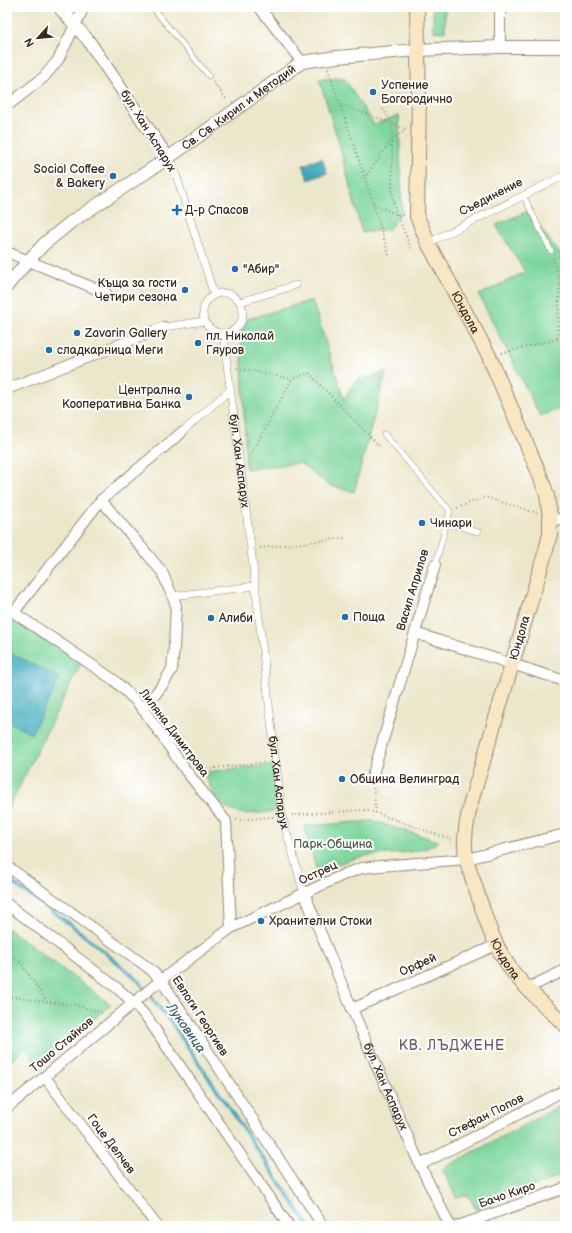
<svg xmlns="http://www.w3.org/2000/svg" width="572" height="1233" viewBox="0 0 572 1233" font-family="'Balsamiq Sans',sans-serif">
<rect width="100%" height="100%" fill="#fff"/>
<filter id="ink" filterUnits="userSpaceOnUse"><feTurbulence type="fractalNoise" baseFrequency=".025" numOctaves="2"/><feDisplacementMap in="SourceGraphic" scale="8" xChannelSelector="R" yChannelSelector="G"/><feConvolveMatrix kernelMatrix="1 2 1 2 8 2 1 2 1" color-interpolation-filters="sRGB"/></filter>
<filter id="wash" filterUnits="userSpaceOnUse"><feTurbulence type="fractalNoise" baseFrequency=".012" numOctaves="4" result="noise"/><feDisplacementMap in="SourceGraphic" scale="16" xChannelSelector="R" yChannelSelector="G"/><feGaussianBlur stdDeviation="0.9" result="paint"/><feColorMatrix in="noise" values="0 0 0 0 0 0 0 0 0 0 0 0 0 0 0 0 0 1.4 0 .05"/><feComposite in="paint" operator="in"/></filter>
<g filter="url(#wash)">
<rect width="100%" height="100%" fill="#ece7cb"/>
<g fill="#7dd69c" stroke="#5c805d">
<path d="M 433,7 L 445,7 L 445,32 L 433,31 Z"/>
<path d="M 344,78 L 374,125 L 399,115 L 402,212 L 389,229 L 362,233 L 339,143 L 319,79 Z"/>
<path d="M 528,211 L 560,254 L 565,255 L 565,407 L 540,416 L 479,295 L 525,272 L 496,225 Z"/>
<path d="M 312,300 L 344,399 L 355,381 L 386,372 L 354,492 L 329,485 L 300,463 L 246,469 L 241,333 L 248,319 Z"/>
<path d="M 7,611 L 83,659 L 7,811 Z"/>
<path d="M 272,765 L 277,811 C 254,813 233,820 216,798 C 211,791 208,780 204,772 Z"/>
<path d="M 373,821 L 438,841 C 426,855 384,853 366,856 C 349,859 333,866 317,871 L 304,826 Z"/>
<path d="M 7,928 L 111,1005 L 39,1067 L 25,1048 L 7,1064 Z"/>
<path d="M 565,1103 L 565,1174 L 476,1209 L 468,1195 L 456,1197 L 442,1169 Z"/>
</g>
<g fill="#3da9bd" stroke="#3c6a6e">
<path d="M 322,158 L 327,173 L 308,180 L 303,165 Z"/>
<path d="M 7,651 L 60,678 L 31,734 L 7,721 Z"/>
</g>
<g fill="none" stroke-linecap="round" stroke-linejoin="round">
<path stroke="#3da9bd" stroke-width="3.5" d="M 7,879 L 70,924 L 136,978 L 171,1022 L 309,1226"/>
</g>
</g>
<g filter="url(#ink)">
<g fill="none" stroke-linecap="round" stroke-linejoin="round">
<defs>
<g id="service">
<path d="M 152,7 L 209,76"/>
<path d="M 523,195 L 551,251"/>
<path d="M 384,434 L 450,511 L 435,565"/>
<path d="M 447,523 L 478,532"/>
</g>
<g id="pedestrian">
<path d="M 168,158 L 174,168 L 214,295"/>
<path d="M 428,243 L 565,175"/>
<circle cx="223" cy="313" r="20"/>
<path d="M 240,302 L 296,285"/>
<path d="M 164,327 L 205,321"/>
<path id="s1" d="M 223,333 L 251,549 L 282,816 L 304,893"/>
<path d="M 181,433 L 230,390"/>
<path d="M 172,596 L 255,586"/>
</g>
<g id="minor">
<path d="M 259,7 L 302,62"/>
<path d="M 500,47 L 500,7"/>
<path d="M 7,106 L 44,77 L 58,60 L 84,7"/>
<path d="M 7,252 L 106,293"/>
<path d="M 7,389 L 164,327"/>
<path d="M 101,500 L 181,433"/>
<path d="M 550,517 L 565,521"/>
<path d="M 7,608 L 83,659 L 114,680 L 138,703 L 151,720 L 186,771 L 226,821 L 231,928"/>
<path d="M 14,612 L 101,500 L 149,556 L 162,572 L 176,605 L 174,648 L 172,669 L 164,683 L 143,710"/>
<path d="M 415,633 L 565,681"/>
<path d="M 373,774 L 435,565"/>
<path d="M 7,866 L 150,969 L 161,980 L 323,1226"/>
<path id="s2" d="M 304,893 L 352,1009 L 420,1165 L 450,1226"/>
<path d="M 7,904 L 117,988 L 134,1003 L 148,1019 L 289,1226"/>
<path d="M 528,988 L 565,970"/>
<path d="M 352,1009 L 496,945"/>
<path d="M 45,1077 L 157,1226"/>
<path d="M 7,1108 L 161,980 L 231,928 L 345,874 L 362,868 L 380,866 L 467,859 L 565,834"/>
<path d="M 420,1165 L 565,1090"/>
<path d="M 458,1226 L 565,1188"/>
</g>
<g id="tertiary">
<path d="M 59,7 L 88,40 L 168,158"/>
<path id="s3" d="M 7,286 L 28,261 L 44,244 L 71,222 L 168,158 L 302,62 L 337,57 L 417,50 L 500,47 L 565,47"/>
</g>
<g id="secondary">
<path id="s4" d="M 417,7 L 419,99 L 417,216 L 428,243 L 489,356 L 539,473 L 547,495 L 550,517 L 550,534 L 546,550 L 471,802 C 468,815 465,828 465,842 C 464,858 471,874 476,889 C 485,917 493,944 510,968 C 523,987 548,1008 565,1025"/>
</g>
</defs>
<use href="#service" stroke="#948874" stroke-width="6"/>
<use href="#pedestrian" stroke="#948874" stroke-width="8"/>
<use href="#minor" stroke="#948874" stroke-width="12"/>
<use href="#tertiary" stroke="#948874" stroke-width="14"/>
<use href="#secondary" stroke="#948874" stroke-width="16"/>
<g stroke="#948874" stroke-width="2" stroke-dasharray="1 3" stroke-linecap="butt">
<path d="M 328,69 L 365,178"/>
<path d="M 213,82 L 227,100"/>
<path d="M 340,104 L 406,129"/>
<path d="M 383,109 L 392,123 L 392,187 L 393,202 L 397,215 L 411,248"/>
<path d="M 373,203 L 397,215 L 405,215"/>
<path d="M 389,255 L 365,178 L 392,139 L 406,130"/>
<path d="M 553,258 L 560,283 L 557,339"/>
<path d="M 502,353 L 565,337"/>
<path d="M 237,368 L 292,379"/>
<path d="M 249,458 L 292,379 L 309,373 L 381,448"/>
<path d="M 457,508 L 485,497 L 537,513"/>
<path d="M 260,548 L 345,538"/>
<path d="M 199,770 L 266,762"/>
<path d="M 373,784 L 376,813 L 452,840"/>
<path d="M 292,815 L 364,810 L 376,813"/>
<path d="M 236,820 L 273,817"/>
<path d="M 7,952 L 19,960 L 47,1002 L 75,1005 L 103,1013"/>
<path d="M 7,996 L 47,1002"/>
</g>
<use href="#service" stroke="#fff" stroke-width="5"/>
<use href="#pedestrian" stroke="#fff" stroke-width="7"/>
<use href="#minor" stroke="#fff" stroke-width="10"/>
<use href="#tertiary" stroke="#fff" stroke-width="12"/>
<use href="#secondary" stroke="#f9e7c3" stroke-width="14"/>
</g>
</g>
<g fill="#1f6fb2" stroke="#fff" stroke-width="1.5">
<circle cx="373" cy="92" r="4"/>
<circle cx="113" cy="176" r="4"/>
<path d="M175 204h4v4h4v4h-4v4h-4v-4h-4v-4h4z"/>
<circle cx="235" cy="269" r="4"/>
<circle cx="185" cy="290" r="4"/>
<circle cx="77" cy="333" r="4"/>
<circle cx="198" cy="343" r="4"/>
<circle cx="49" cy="350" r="4"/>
<circle cx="189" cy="397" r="4"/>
<circle cx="422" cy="523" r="4"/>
<circle cx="345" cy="617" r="4"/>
<circle cx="211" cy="618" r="4"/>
<circle cx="342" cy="779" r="4"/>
<circle cx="261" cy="921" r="4"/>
</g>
<g text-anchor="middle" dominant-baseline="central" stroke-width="4" stroke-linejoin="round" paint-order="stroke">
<g font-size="12" fill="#3b2a1e" stroke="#fff" text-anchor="start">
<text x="381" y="85">Успение<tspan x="381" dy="14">Богородично</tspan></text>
<text x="105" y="169" text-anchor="end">Social Coffee<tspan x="105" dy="14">&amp; Bakery</tspan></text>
<text x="185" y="210">Д-р Спасов</text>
<text x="243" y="269">"Абир"</text>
<text x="177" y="283" text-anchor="end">Къща за гости<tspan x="177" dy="14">Четири сезона</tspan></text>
<text x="85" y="333">Zavarin Gallery</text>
<text x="206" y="336">пл. Николай<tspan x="206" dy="14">Гяуров</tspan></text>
<text x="57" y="350">сладкарница Меги</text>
<text x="181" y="390" text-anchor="end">Централна<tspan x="181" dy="14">Кооперативна Банка</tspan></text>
<text x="430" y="523">Чинари</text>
<text x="353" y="617">Поща</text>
<text x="219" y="618">Алиби</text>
<text x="350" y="779">Община Велинград</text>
<text x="269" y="921">Хранителни Стоки</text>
</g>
<g font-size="12" fill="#3b2a1e" stroke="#fff">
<text stroke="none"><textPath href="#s3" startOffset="294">Св. Св. Кирил и Методий</textPath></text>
<text transform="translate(148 131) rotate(58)">бул. Хан Аспарух</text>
<text transform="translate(491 197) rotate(-27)">Съединение</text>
<text stroke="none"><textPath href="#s4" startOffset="317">Юндола</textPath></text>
<text stroke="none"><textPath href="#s1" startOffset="129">бул. Хан Аспарух</textPath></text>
<text transform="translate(413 590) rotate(-73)">Васил Априлов</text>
<text transform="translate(520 638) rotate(-74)">Юндола</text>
<text transform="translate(174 733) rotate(53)">Лиляна Димитрова</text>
<text stroke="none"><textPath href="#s1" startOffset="453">бул. Хан Аспарух</textPath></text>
<text transform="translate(318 873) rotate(-25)">Острец</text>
<text stroke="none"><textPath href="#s4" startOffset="1001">Юндола</textPath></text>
<text transform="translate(418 965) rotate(-24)">Орфей</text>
<text transform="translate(200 1016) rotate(57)">Евлоги Георгиев</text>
<text transform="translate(62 1045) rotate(-40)">Тошо Стайков</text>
<text stroke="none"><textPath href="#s2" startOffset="210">бул. Хан Аспарух</textPath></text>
<text transform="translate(486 1116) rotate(-27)">Стефан Попов</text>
<text transform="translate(111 1144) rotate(53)">Гоце Делчев</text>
<text transform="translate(507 1195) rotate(-19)">Бачо Киро</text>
</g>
<g font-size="12" fill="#4f5e44" stroke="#fff">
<text x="333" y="844">Парк-Община</text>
</g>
<g font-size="13" font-style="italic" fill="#3c6366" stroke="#fff">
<text transform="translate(186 1028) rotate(55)">Луковица</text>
</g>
<g font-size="14" letter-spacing="1" fill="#6e5762" stroke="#fff">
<text x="452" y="1045">КВ. ЛЪДЖЕНЕ</text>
</g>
</g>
<rect width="572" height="1233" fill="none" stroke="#fff" stroke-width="24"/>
<g transform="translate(38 38) rotate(243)" stroke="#ffffff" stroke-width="3" paint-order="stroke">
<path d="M0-3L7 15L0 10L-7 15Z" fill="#3b2a1e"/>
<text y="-6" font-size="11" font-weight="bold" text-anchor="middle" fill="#3b2a1e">N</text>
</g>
</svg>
